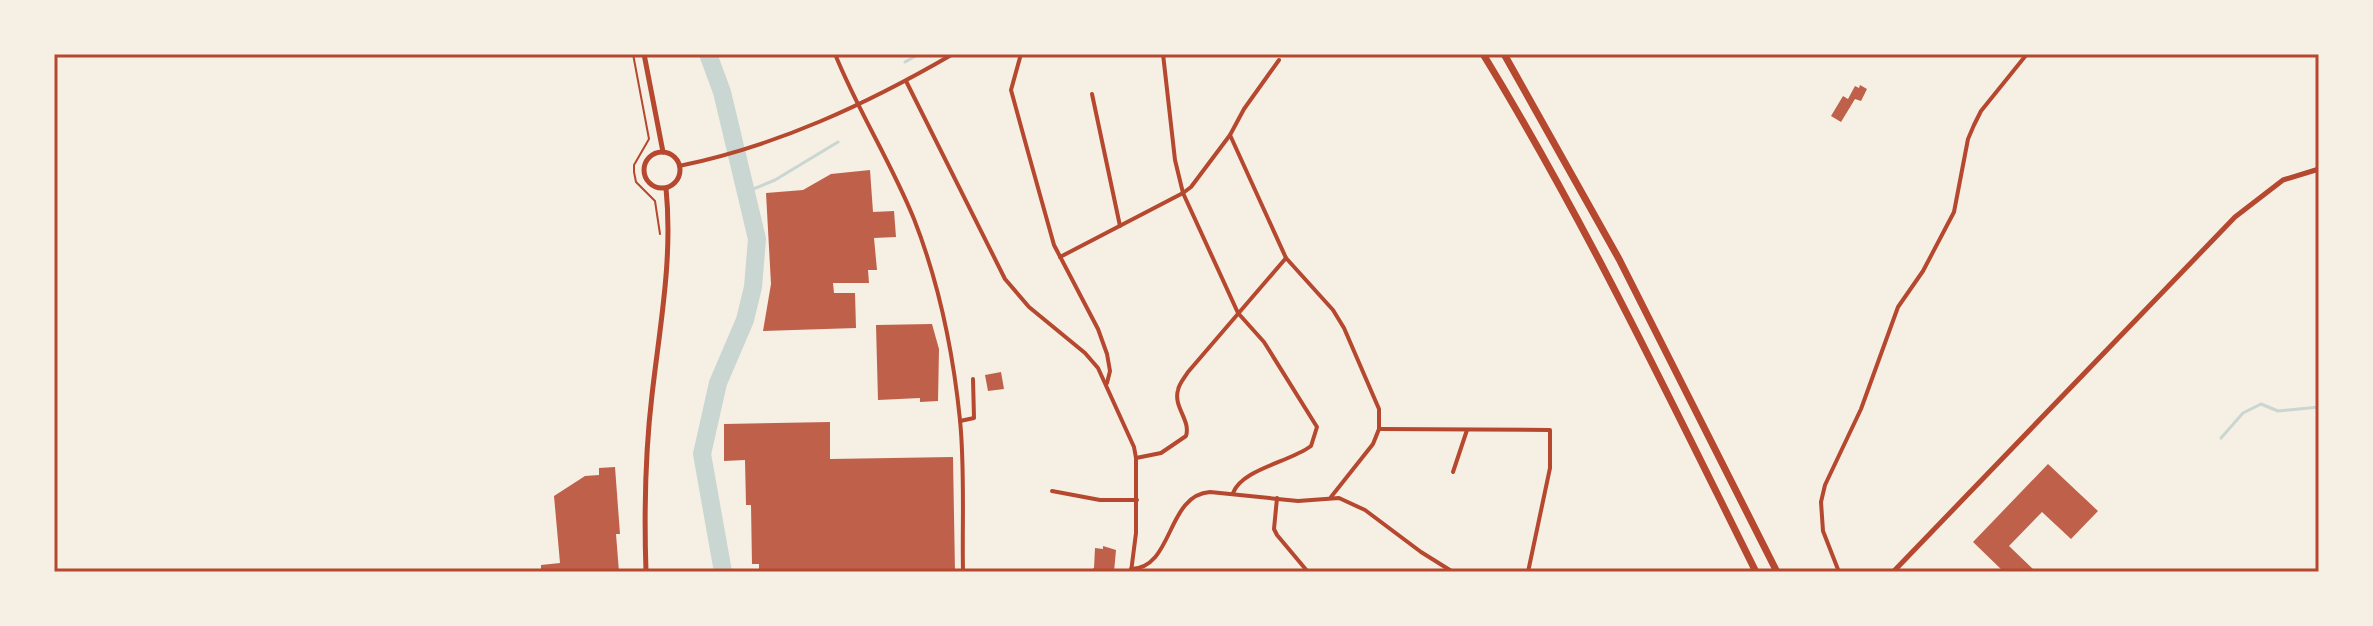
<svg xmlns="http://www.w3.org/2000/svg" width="2373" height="626" viewBox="0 0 2373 626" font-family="Poppins,sans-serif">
<rect width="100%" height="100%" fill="#f6efe4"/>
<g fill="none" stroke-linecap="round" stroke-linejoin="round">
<g stroke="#c9d6d2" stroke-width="3">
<path d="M 905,62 L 919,54"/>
<path d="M 746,192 L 775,180 L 838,142"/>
<path d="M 2221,438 L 2243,413 L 2261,404 L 2278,411 L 2319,407"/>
</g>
<path stroke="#c9d6d2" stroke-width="18" d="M 708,54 L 722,92 L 757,239 L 753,287 L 745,320 L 718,383 L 702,454 L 723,572"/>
</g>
<g fill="#bf614a">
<path d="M 1860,85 L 1867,89 L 1861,101 L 1855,99 L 1841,122 L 1831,116 L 1843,96 L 1848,99 L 1855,86 L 1859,88 Z"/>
<path d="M 870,170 L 873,212 L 894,211 L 896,237 L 874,238 L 877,270 L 868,270 L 869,283 L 833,283 L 834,293 L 855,293 L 856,328 L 763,331 L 771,284 L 766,193 L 803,190 L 831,174 Z"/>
<path d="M 932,324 L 939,349 L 938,401 L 920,402 L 920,398 L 878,400 L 876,325 Z"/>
<path d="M 1001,372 L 1004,389 L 988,391 L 985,375 Z"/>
<path d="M 830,422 L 830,459 L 953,457 L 955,572 L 759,572 L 759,564 L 752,564 L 751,505 L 746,505 L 745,460 L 724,461 L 724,424 Z"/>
<path d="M 2048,464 L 2098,511 L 2071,539 L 2042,512 L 2009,546 L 2036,572 L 2004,572 L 1973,542 Z"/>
<path d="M 615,467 L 620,534 L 616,534 L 619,572 L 541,572 L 541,565 L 560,563 L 554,496 L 585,476 L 599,475 L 599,468 Z"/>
<path d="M 1103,546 L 1116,550 L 1114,572 L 1088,572 L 1094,568 L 1095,548 L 1103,549 Z"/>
</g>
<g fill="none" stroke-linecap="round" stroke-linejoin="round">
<path stroke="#b5482f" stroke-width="2" d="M 633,54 L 649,139 L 634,165 L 634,172 L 636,182 L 655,201 L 660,234"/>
<g stroke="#b5482f" stroke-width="4">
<path d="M 835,54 C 858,111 891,162 914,219 C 939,283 953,351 960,420 C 965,470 962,522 963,572"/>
<path d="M 1021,54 L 1011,90 L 1028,152 L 1054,245 L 1098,329 L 1107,354 L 1110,371 L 1107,383"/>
<path d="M 1163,54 L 1175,160 L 1183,193 L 1238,313 L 1264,342 L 1317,427 L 1311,446 C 1290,462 1242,469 1233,493"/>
<path d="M 906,81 L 1005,279 L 1029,307 L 1085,353 L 1098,368 L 1134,447 L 1136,458 L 1136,533 L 1131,572"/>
<path d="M 1092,94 L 1120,226"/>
<path d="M 1230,135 L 1286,258 L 1333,310 L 1344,328 L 1379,409 L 1379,429 L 1373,444 L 1331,497"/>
<path d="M 679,166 C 777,146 867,104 953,54"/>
<path d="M 1060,257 L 1183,193 L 1191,187 L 1230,135 L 1244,109 L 1279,60"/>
<path d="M 960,421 L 974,418 L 973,379"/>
<path d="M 1379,429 L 1550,430 L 1550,468 L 1528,572"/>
<path d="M 1136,458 L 1161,453 L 1186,436 C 1191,420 1173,407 1178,390 C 1179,384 1185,377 1188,372 L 1286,258"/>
<path d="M 1453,472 L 1467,430"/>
<path d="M 1052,491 L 1100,500 L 1137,500"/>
<path d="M 1277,498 L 1274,529 L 1277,535 L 1308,572"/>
<path d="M 1131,569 C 1174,568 1166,495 1210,492 L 1298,501 L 1339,498 L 1365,510 L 1421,552 L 1453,572"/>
<path d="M 1839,572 L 1823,531 L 1821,502 L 1825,485 L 1861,409 L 1898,307 L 1923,271 L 1954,212 L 1968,139 L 1974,125 L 1981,111 L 2027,54"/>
</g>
<path stroke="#b5482f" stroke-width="5" d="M 1893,572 L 2235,217 L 2283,180 L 2319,169"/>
<g stroke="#b5482f" stroke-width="5">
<path d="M 644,54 L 663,152"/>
<circle cx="662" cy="170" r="18"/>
<path d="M 646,572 C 644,512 645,454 652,395 C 660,325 673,258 666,188"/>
</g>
<g stroke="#b5482f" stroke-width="7">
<path d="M 1483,54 C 1585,221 1669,397 1756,572"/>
<path d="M 1504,54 L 1619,259 L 1777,572"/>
</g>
</g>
<rect width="2373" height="626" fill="none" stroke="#f6efe4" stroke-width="112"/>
<rect x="56" y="56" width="2261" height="514" fill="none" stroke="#b5482f" stroke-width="3"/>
</svg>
